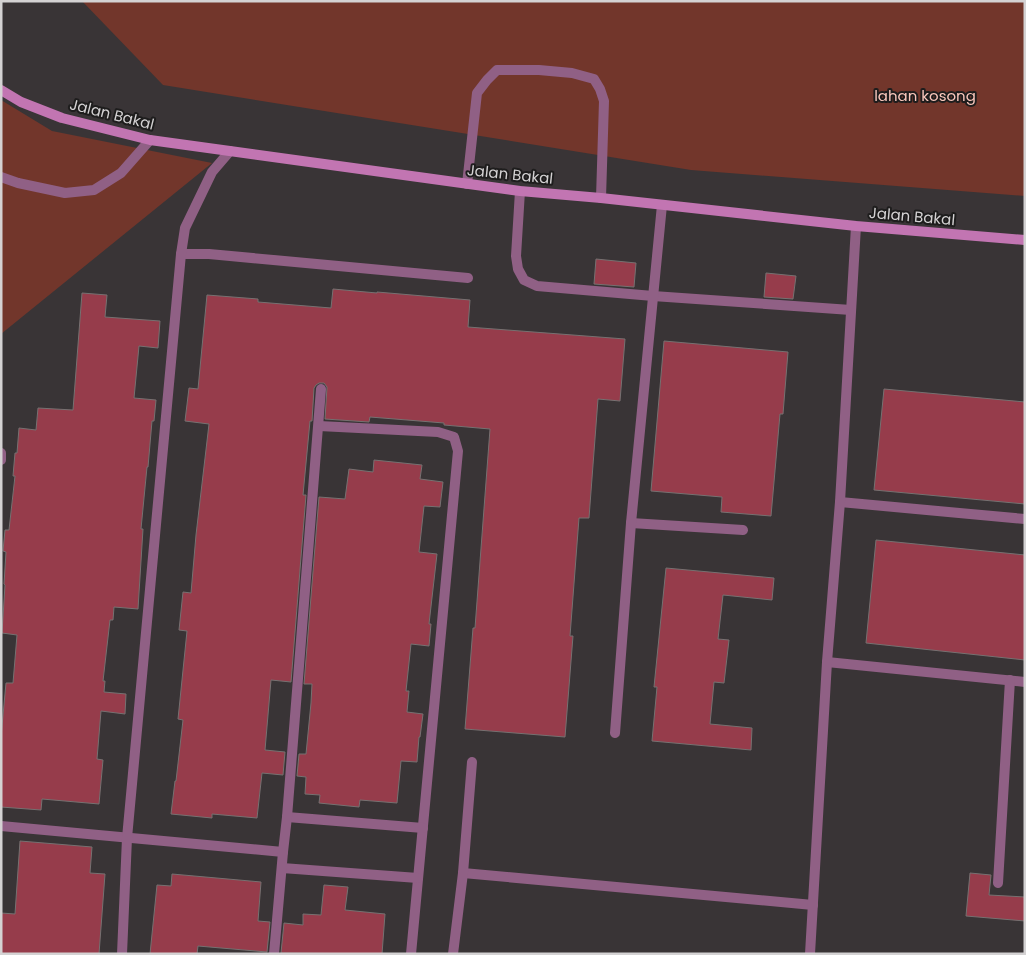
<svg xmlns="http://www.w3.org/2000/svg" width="1026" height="955" viewBox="0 0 1026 955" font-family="Poppins,sans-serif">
<rect width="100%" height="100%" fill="#393436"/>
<g fill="#72362b">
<path d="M 82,1 L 1025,1 L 1025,196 L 691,170 L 163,85 Z"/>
<path d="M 1,100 L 52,131 L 212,163 L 1,334 Z"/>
</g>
<g fill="#963c4b" stroke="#767171">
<path d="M 596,259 L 636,263 L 634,287 L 594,284 Z"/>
<path d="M 766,273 L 796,276 L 793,299 L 764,297 Z"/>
<path d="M 333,289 L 377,293 L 377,292 L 470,300 L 468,327 L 625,339 L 620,401 L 598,399 L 589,518 L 579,518 L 570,636 L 573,636 L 565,737 L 465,729 L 473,628 L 475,628 L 490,429 L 444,425 L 444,423 L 370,417 L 369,422 L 325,419 L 327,387 L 324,383 L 319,383 L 316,385 L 314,388 L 312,421 L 310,421 L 303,495 L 306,495 L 291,682 L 271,680 L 265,750 L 285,752 L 283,775 L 262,773 L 257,818 L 212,814 L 212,818 L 171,814 L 175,781 L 176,781 L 183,720 L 178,719 L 187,631 L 179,630 L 183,592 L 191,593 L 196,535 L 209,424 L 185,421 L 189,388 L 198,389 L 207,295 L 258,299 L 258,302 L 331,308 Z"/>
<path d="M 82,293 L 107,295 L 105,317 L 160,321 L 158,348 L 139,346 L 134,398 L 156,400 L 154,421 L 152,421 L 148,467 L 147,467 L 141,529 L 143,529 L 138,609 L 114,607 L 113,620 L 110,620 L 103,681 L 105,681 L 104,692 L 126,694 L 125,714 L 101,711 L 97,759 L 103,760 L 99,804 L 42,799 L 41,810 L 1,807 L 1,737 L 6,683 L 13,683 L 17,635 L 2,633 L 5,585 L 4,584 L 6,552 L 3,551 L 5,530 L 9,530 L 15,476 L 13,476 L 15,453 L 17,453 L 19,428 L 36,430 L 38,408 L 73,410 Z"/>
<path d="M 664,341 L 788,352 L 783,414 L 780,414 L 771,516 L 721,512 L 722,497 L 651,491 Z"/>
<path d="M 884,389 L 1025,402 L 1025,504 L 874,490 Z"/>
<path d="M 374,460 L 422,465 L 420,479 L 443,482 L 440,507 L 424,506 L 419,552 L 437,554 L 429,624 L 431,624 L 429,646 L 411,644 L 406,691 L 409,691 L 407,712 L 423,714 L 420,737 L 419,737 L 417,762 L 401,761 L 397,803 L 360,800 L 359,807 L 319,803 L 320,795 L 305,794 L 306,777 L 297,776 L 299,754 L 306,754 L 311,703 L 312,684 L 304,684 L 319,497 L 345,499 L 349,469 L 373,472 Z"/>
<path d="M 876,540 L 1025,555 L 1025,660 L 866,643 Z"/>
<path d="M 666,568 L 774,578 L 772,600 L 723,595 L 718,639 L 729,640 L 724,683 L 714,682 L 710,724 L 752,728 L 751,750 L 652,741 L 657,687 L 654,687 Z"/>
<path d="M 20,841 L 92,847 L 90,873 L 105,874 L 99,954 L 1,954 L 1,913 L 15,914 Z"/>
<path d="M 970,873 L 991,875 L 989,895 L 1025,897 L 1025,921 L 966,916 Z"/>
<path d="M 172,874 L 261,882 L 258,921 L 270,922 L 267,952 L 198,946 L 197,954 L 150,954 L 157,885 L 171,886 Z"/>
<path d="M 324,885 L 348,887 L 345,910 L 385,914 L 382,954 L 281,953 L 284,923 L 303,925 L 303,914 L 321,915 Z"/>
</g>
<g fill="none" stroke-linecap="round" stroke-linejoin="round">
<g stroke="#906085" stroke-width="10">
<path d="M 1,177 L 18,183 L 65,193 L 94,190 L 121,173 L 150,140"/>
<path d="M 467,184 L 477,93 L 487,80 L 497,70 L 539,70 L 572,73 L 594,79 L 600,89 L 604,101 L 601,198"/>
<path d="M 520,191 L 516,256 L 518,269 L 524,280 L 537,286 L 653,296 L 851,310"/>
<path d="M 840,502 L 1025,519"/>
<path d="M 631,523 L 743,530"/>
<path d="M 827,662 L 1025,682"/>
<path d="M 463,873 L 813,905"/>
<path d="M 998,883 L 1010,680"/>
<path d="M 453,954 L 463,873 L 472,762"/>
</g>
<g stroke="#906085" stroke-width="10">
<path d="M 181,254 L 209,254 L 468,278"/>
<path d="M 319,426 L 438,432 L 454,437 L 458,451 L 411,954"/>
<path d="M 1,453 L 1,460"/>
<path d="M 615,733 L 631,523 L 662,205"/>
<path d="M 287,817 L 423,828"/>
<path d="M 1,826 L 283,852"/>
<path d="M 282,868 L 418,878"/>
<path d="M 122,954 L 127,838 L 181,254 L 185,228 L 212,172 L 230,151"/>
<path d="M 274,954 L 283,852 L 287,817 L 321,389"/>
<path d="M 810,954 L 827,662 L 840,502 L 856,226"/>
</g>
<path stroke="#c275b2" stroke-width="10" d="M 1,90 L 21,102 L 62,118 L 150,140 L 520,191 L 601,198 L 856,226 L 1025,240"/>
</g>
<g text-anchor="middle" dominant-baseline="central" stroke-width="4" stroke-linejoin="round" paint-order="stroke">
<g font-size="15" fill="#fac7bc" stroke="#1e1d1d">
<text x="925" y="95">lahan kosong</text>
</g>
<g font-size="15" fill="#d4d2d3" stroke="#1e1d1d">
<text transform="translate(112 114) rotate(14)">Jalan Bakal</text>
<text transform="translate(510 174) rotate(6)">Jalan Bakal</text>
<text transform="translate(912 216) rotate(5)">Jalan Bakal</text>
</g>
</g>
<rect width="1026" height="955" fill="none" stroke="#d4d2d3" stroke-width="5"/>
</svg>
